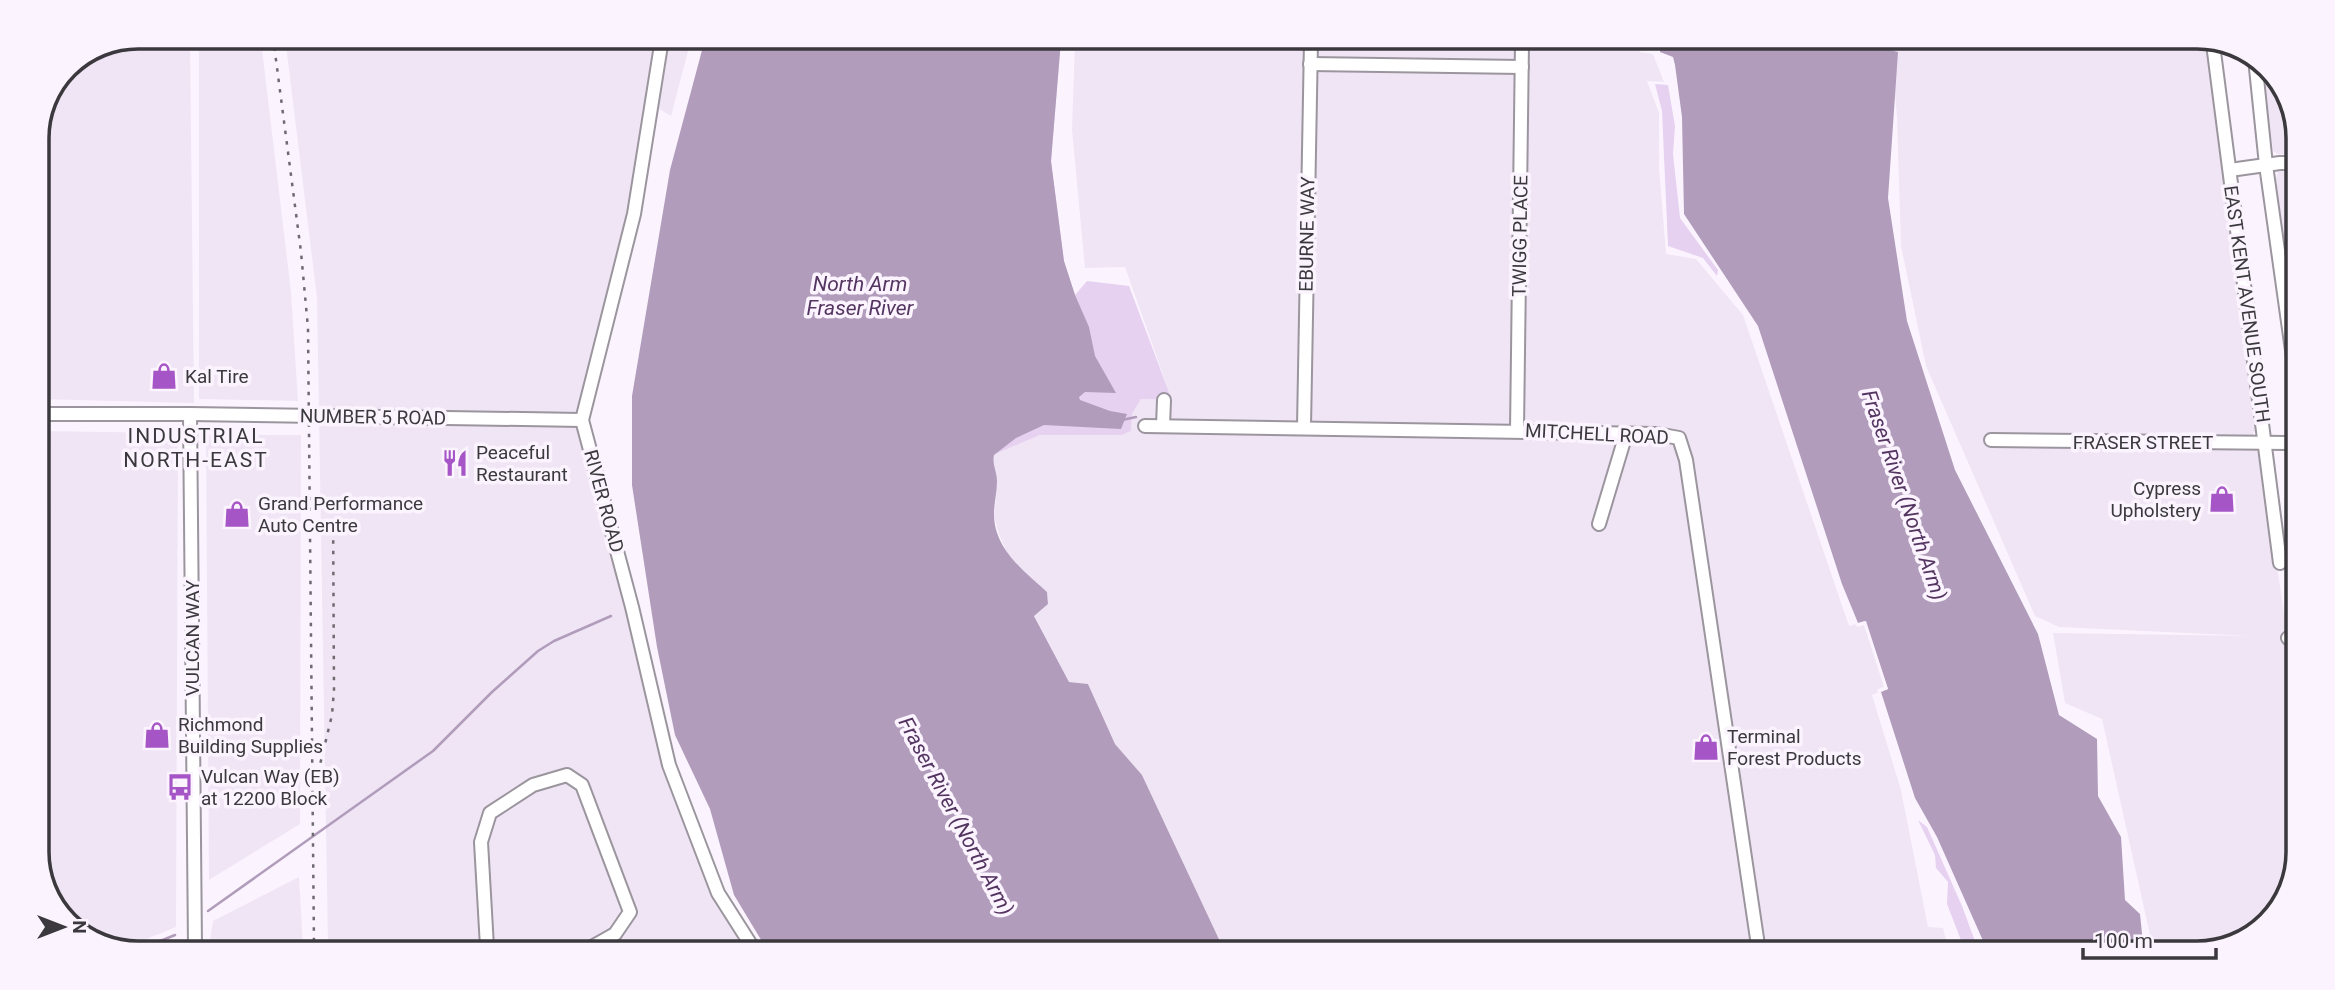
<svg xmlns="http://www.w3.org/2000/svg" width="2335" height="990" viewBox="0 0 2335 990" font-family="Roboto,sans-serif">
<rect width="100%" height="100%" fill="#fbf4fe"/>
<g fill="#f0e5f5">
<path d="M 138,37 L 263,37 L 263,45 L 190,44 L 194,403 L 37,399 L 37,132 L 67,66 Z"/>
<path d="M 285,37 L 662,39 L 634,214 L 582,420 L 669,765 L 718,893 L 753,948 L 328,946 L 317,298 Z"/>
<path d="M 665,39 L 691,40 L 671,116 L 653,105 Z"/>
<path d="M 1075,40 L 1640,42 L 1640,52 L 1653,54 L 1664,82 L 1647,81 L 1659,113 L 1659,167 L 1666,254 L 1696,259 L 1743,315 L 1849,626 L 1866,621 L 1888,689 L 1872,695 L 1901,790 L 1928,927 L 1943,928 L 1949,952 L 1224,950 L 1142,775 L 1115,744 L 1088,684 L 1069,682 L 1034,615 L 1048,604 L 1047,592 L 1009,558 L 999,534 L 994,516 L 996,499 L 993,455 L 1040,435 L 1122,435 L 1131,431 L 1132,414 L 1141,399 L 1172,400 L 1125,267 L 1085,268 L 1072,130 Z"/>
<path d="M 1891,43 L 2208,44 L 2257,430 L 2253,433 L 2255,450 L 2260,452 L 2293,674 L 2291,890 L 2253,936 L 2197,953 L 2154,953 L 2102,719 L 2065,703 L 2053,633 L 2250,636 L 2059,627 L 2035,616 L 1926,366 L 1901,246 L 1897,118 Z"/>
<path d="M 199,47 L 262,49 L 291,292 L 298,401 L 199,399 Z"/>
<path d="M 2261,64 L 2278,77 L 2298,132 L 2298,155 L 2278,154 L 2273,151 Z"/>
<path d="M 2282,171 L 2298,171 L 2296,339 L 2284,249 L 2287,246 L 2287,242 L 2283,237 L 2276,179 L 2278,172 Z"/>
<path d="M 37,431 L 178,433 L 176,927 L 129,946 L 100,946 L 57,913 L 37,859 Z"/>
<path d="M 206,435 L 301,435 L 300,824 L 209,880 Z"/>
<path d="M 299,877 L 303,946 L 209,946 L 213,921 Z"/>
</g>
<g fill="#e6d1f0">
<path d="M 1061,40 L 1051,161 L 1064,262 L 1075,295 L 1087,281 L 1129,286 L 1172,400 L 1141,399 L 1132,414 L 1131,431 L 1122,435 L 1040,435 L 993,455 Z"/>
<path d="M 1655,84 L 1668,85 L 1675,126 L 1673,154 L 1680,218 L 1718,270 L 1717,276 L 1703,258 L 1668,246 L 1662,111 Z"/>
<path d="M 1918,820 L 1927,827 L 1962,906 L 1979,952 L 1963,952 L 1964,948 L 1947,904 L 1948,882 L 1936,868 L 1935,855 Z"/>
</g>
<g fill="#b19cbb">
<path d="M 705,39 L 1061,40 L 1051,161 L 1064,261 L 1075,295 L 1089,327 L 1095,356 L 1116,393 L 1085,392 L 1079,397 L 1080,400 L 1110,411 L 1127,414 L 1121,429 L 1044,425 L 1016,438 L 994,455 C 992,464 997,472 997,481 C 997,492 994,503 994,514 C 994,549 1024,571 1047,592 L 1048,604 L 1034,616 L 1069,682 L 1088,684 L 1115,744 L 1142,775 L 1224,950 L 766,948 L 734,895 L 710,809 L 675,735 L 657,647 L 632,485 L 632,396 L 670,170 Z"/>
<path d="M 1660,42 L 1861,43 L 1898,52 L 1888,198 L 1907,321 L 1955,470 L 2038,634 L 2059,715 L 2097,739 L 2098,796 L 2121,837 L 2125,900 L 2140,914 L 2144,953 L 1988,952 L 1937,837 L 1915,798 L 1881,692 L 1888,689 L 1865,621 L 1858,623 L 1842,584 L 1758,326 L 1684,214 L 1682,117 L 1675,65 L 1673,57 L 1660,52 Z"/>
</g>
<path fill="#fbf4fe" d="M 1866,621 L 1888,689 L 1877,693 L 1878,689 L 1884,687 L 1864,625 L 1858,627 L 1855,624 Z"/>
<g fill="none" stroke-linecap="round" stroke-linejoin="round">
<g stroke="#b19cbb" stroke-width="2.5">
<path d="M 1122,420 L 1136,417"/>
<path d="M 208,911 L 433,751 L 492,692 L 538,651 L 554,641 L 611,616"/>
<path d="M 148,946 L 175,935"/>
</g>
<defs>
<g id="minor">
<path d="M 662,39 L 634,214 L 582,420 L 632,607 L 669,765 L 718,893 L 753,948"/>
<path d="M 2213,44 L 2280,563"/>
<path d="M 2255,59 L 2266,165 L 2296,379"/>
<path d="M 1310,64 L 1522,67"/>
<path d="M 2230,170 L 2280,163 L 2298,163"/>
<path d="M 37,414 L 190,414 L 582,420"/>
<path d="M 190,414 L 195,946"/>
<path d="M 1145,426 L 1657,434 L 1679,438 L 1686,460 L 1759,952"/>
<path d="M 1163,426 L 1164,400"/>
<path d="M 1304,427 L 1311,41"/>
<path d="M 1517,430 L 1522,42"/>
<path d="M 1991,440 L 2295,443"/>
<path d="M 1599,524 L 1626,434"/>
<path d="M 2288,638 L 2293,637"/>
<path d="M 487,947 L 481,842 L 490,813 L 533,785 L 567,775 L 582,785 L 630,912 L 615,934 L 592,947"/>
</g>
</defs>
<use href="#minor" stroke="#9b959e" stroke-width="16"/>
<use href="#minor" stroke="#fff" stroke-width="12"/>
<g stroke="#6d6a70" stroke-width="2.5" stroke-dasharray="3.5 7" stroke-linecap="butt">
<path d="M 273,37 L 301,252 L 308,328 L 314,946"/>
<path d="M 295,37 L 295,40"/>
<path d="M 318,773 L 332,715 L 334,690 L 333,502"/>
</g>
</g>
<defs>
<symbol id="shop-bare" viewBox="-9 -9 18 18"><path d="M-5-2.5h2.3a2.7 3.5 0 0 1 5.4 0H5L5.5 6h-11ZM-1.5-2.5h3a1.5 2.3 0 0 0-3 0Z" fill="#a555c5" stroke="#fbf4fe" stroke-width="2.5" paint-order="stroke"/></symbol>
<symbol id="restaurant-bare" viewBox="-9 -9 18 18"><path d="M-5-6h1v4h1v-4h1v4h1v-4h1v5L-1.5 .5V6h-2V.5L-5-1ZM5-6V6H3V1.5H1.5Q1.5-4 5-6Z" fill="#a555c5" stroke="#fbf4fe" stroke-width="2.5" paint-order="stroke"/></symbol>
<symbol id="bus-bare" viewBox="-9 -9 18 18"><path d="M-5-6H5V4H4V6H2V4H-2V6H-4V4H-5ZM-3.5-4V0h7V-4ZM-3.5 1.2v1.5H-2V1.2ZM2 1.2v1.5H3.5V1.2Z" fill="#a555c5" stroke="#fbf4fe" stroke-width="2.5" paint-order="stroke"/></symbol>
</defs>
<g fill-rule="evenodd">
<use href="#shop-bare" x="145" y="357" width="38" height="38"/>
<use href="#restaurant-bare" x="436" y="444" width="38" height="38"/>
<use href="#shop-bare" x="2203" y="480" width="38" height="38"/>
<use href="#shop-bare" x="218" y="495" width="38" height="38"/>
<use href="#shop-bare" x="138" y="716" width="38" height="38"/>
<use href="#shop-bare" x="1687" y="728" width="38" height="38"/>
<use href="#bus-bare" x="161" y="768" width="38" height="38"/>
</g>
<g text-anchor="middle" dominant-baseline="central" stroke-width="7" stroke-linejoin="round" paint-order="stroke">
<g font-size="19" fill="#3b393d" stroke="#fbf4fe">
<text transform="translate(1307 234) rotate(-89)">EBURNE WAY</text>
<text transform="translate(1520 236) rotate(-89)">TWIGG PLACE</text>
<text transform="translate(2247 304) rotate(82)">EAST KENT AVENUE SOUTH</text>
<text transform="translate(373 417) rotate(1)">NUMBER 5 ROAD</text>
<text transform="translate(1597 434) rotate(3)">MITCHELL ROAD</text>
<text x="2143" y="442">FRASER STREET</text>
<text transform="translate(604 501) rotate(75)">RIVER ROAD</text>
<text transform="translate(192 638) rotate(-90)">VULCAN WAY</text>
</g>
<g font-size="19" fill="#3b393d" stroke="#fbf4fe" text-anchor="start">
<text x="185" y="376">Kal Tire</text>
<text x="476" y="452">Peaceful<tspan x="476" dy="22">Restaurant</tspan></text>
<text x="2201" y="488" text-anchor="end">Cypress<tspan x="2201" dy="22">Upholstery</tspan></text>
<text x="258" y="503">Grand Performance<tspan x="258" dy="22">Auto Centre</tspan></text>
<text x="178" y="724">Richmond<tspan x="178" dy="22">Building Supplies</tspan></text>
<text x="1727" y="736">Terminal<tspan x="1727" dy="22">Forest Products</tspan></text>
<text x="201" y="776">Vulcan Way (EB)<tspan x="201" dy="22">at 12200 Block</tspan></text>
</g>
<g font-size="21" font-style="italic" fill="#543561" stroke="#fbf4fe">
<text x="860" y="284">North Arm<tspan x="860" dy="24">Fraser River</tspan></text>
<text transform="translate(1904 495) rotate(71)">Fraser River (North Arm)</text>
<text transform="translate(956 816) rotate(62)">Fraser River (North Arm)</text>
</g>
<g font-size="21" letter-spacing="2" fill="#3b393d" stroke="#fbf4fe">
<text x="196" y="436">INDUSTRIAL<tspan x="196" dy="24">NORTH-EAST</tspan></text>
</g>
</g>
<path d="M0 0H2335V990H0ZM138 49H2197A89 89 0 0 1 2286 138V852A89 89 0 0 1 2197 941H138A89 89 0 0 1 49 852V138A89 89 0 0 1 138 49Z" fill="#fbf4fe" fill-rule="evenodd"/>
<path fill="none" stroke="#3b393d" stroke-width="3.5" d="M138 49H2197A89 89 0 0 1 2286 138V852A89 89 0 0 1 2197 941H138A89 89 0 0 1 49 852V138A89 89 0 0 1 138 49Z"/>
<g transform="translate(63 927) rotate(90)" stroke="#fbf4fe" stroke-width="5" paint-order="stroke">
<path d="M0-5L12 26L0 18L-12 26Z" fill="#3b393d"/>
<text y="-10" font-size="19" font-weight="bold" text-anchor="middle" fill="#3b393d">N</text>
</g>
<path d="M2083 948v10h133v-10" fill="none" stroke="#3b393d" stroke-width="3.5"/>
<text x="2094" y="948" font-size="21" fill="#3b393d" stroke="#fbf4fe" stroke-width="5" paint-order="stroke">100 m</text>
</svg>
